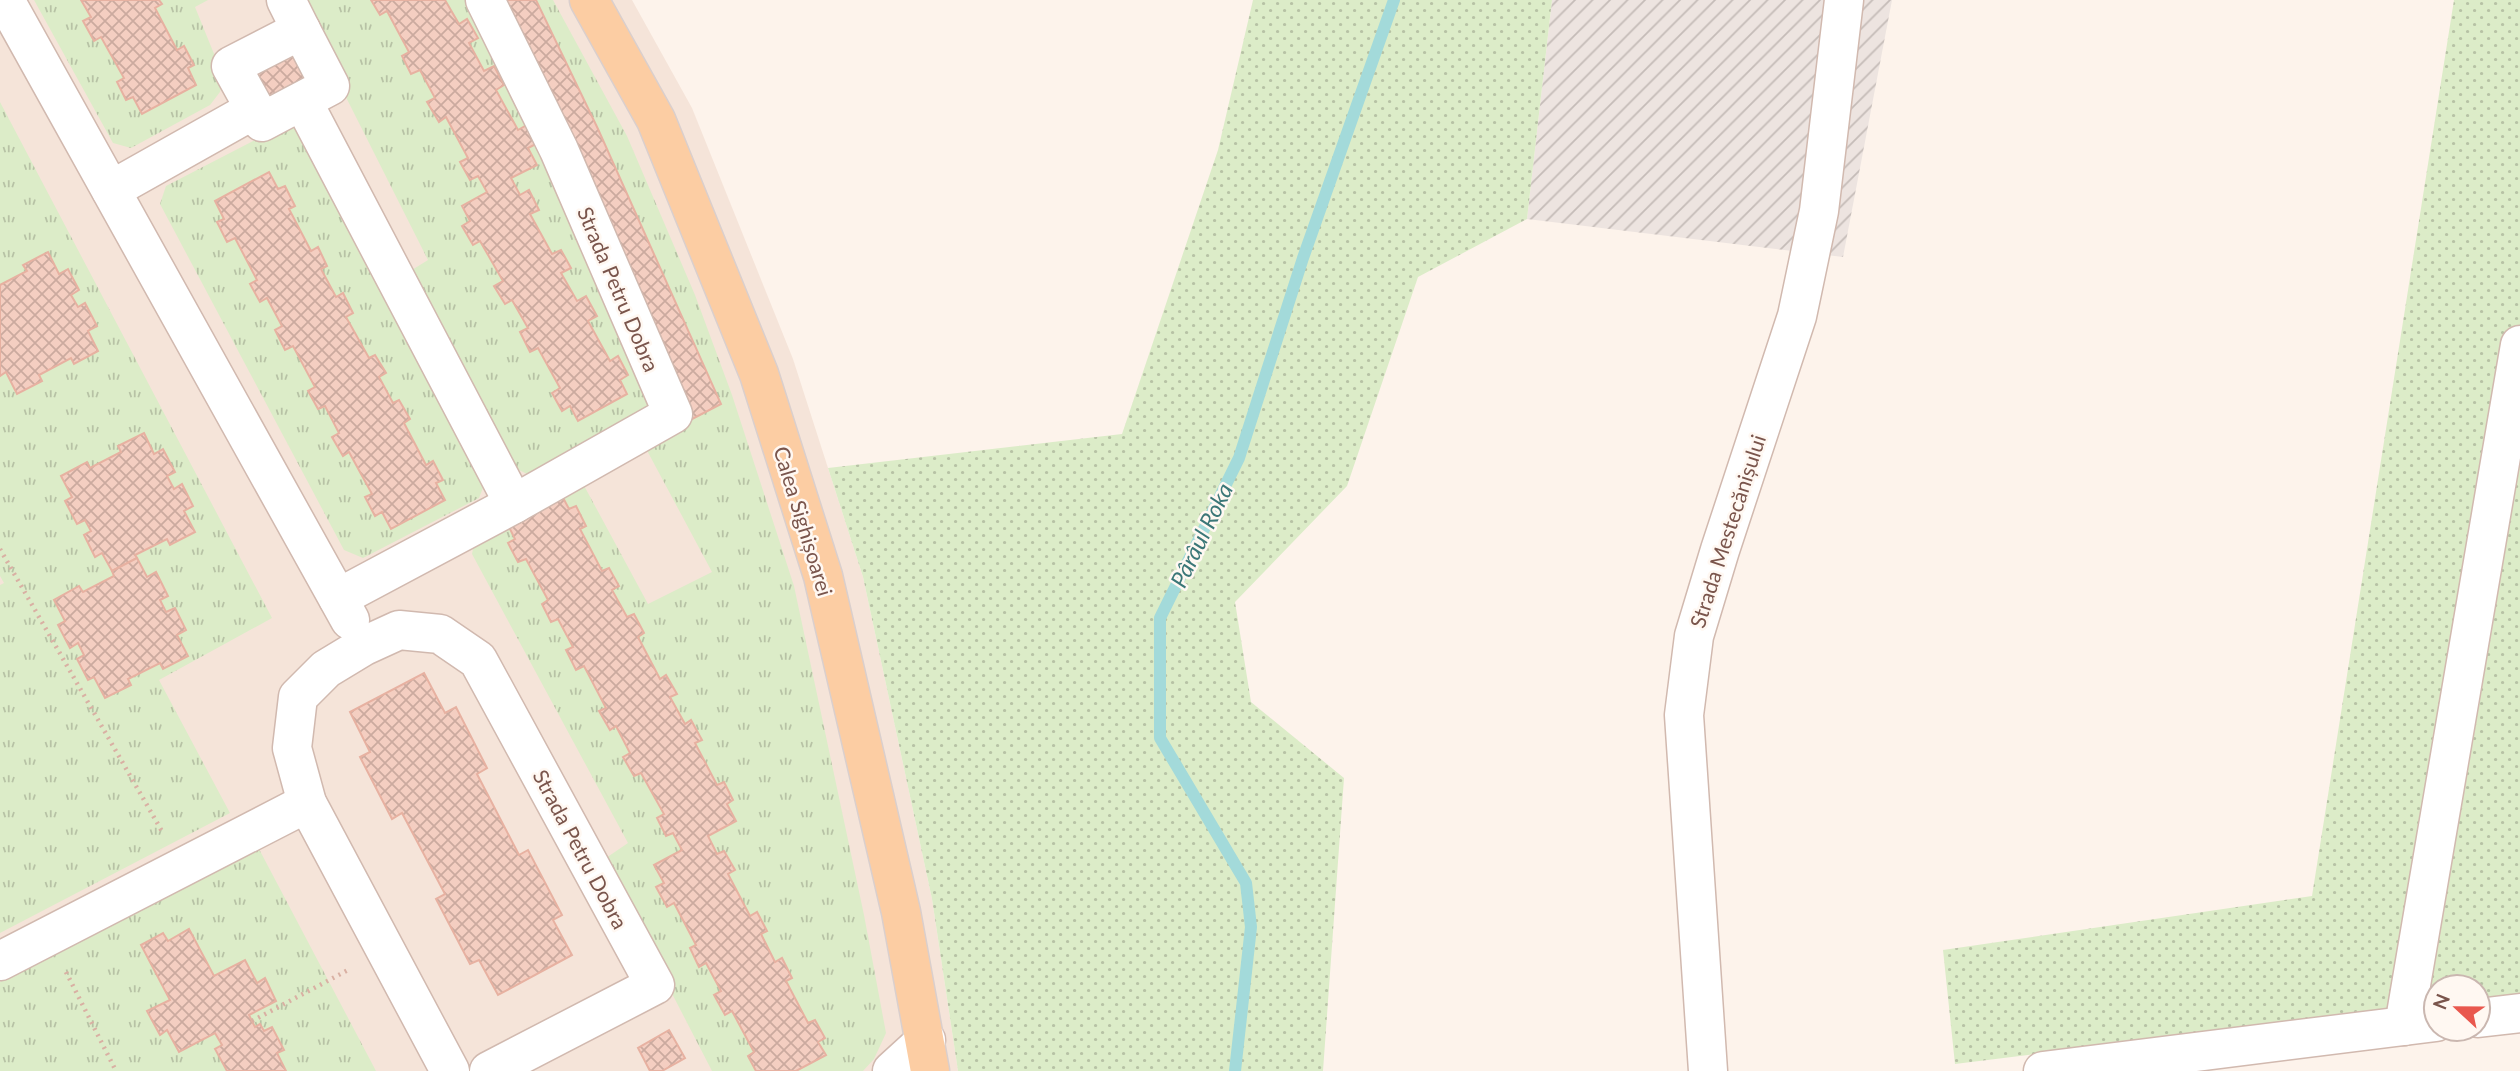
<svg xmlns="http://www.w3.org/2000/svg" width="2520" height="1071" viewBox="0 0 2520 1071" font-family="Lato,sans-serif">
<defs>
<pattern id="industrial-furrows" width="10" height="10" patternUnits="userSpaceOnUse" patternTransform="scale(1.75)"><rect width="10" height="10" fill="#ede4e0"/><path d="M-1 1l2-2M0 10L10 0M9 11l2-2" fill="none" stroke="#c5bcb8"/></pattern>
<pattern id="grass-tufts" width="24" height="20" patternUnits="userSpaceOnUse" patternTransform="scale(1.75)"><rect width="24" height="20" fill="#dcecc8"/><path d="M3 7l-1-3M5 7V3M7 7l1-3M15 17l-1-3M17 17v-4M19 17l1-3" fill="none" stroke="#b7c2a5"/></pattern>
<pattern id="garden-dots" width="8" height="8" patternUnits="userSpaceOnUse" patternTransform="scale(1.75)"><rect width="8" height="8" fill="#dcecc8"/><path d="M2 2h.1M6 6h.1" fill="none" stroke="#b7c2a5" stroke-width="1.8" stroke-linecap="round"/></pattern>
<pattern id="building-cross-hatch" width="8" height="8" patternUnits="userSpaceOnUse" patternTransform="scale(1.75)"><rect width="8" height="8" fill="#f4cec1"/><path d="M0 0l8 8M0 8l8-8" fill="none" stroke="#cbaa9f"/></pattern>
</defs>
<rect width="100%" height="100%" fill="#fdf3eb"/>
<path fill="#f5e4d9" d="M 0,0 L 632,0 L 692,108 L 793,359 L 863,577 L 932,899 L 958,1071 L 0,1071 Z"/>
<path fill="url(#industrial-furrows)" d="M 1552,0 L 1892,0 L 1843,257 L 1527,219 Z"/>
<g fill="url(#grass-tufts)">
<path d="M 34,0 L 208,0 L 195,7 L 223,76 L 220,92 L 210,105 L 131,148 L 113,143 Z"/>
<path d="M 297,0 L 472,0 L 652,393 L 647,415 L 531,476 L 513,467 L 407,273 L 428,260 Z"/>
<path d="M 536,0 L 553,0 L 627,136 L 695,295 L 732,395 L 794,586 L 864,915 L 886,1033 L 874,1059 L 863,1071 L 712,1071 L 603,860 L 628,843 L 472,554 L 475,539 L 581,480 L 648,604 L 712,572 L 643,443 L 720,404 L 598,129 Z"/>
<path d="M 0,102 L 272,618 L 159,680 L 230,813 L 0,933 L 0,585 L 4,583 L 0,576 Z"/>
<path d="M 284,125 L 302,131 L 488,475 L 479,498 L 363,558 L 344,550 L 160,204 L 166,186 Z"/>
<path d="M 259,849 L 376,1071 L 0,1071 L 0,982 Z"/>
</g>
<g fill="url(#garden-dots)">
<path d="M 1253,0 L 1552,0 L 1527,219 L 1418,277 L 1347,486 L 1235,602 L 1251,702 L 1344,778 L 1323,1071 L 958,1071 L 932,899 L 863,577 L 828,468 L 1122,434 L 1218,150 Z"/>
<path d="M 2454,0 L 2520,0 L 2520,995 L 2478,1000 L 2478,987 L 2436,987 L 2436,1005 L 1955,1064 L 1943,950 L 2312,896 Z"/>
</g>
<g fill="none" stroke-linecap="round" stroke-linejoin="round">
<path stroke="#a3dada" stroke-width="12" d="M 1235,1071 L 1251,927 L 1246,883 L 1160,738 L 1160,618 L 1239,458 L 1303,258 L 1394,0"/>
</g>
<g fill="url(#building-cross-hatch)" stroke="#e7b1a1" stroke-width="2">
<path d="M 81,0 L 159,0 L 162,4 L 155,8 L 177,50 L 184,46 L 194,65 L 188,68 L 196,85 L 142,114 L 133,97 L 126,100 L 117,82 L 124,78 L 101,37 L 94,41 L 83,21 L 91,17 Z"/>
<path d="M 371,0 L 445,0 L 459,24 L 467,19 L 478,38 L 469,43 L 484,71 L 494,66 L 504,85 L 496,90 L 518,130 L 527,125 L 536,144 L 528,148 L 537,165 L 511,178 L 520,195 L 529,190 L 539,210 L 530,214 L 552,254 L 561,250 L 571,268 L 561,273 L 577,301 L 586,296 L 597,316 L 588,321 L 610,361 L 618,356 L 628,375 L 620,380 L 627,394 L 578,421 L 570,406 L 562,411 L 552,393 L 560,388 L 538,348 L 530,352 L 520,332 L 528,328 L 512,300 L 505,304 L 494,286 L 503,281 L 480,241 L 473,245 L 462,226 L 470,221 L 462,206 L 487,192 L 478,176 L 470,180 L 460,162 L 468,158 L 446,117 L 439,122 L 427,102 L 435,98 L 420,70 L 411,74 L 402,56 L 409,52 L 387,11 L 380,15 Z"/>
<path d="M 501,0 L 536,0 L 598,129 L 721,404 L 692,419 L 569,143 Z"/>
<path d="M 295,51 L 310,81 L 267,103 L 252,73 Z"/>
<path d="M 269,172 L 278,189 L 285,186 L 295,206 L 289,209 L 311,251 L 318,247 L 327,266 L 321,269 L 336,297 L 343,293 L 353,313 L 346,317 L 369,358 L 375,355 L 386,373 L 379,377 L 393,403 L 399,400 L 410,419 L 404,423 L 426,465 L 433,461 L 443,480 L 436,483 L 445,500 L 391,529 L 382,512 L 375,516 L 365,497 L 372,494 L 349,452 L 343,456 L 332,437 L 339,433 L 325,406 L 318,409 L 308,391 L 315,387 L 293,346 L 285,350 L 275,330 L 282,326 L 267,298 L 260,302 L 250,284 L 257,280 L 235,238 L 227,242 L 217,222 L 224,219 L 215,201 Z"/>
<path d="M 48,252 L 59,274 L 68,269 L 79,290 L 71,295 L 78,307 L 85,303 L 97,326 L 88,331 L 98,351 L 74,364 L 71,358 L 39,375 L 42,381 L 17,394 L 6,372 L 0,376 L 0,285 L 27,271 L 23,265 Z"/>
<path d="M 144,433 L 154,454 L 163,449 L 175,472 L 167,476 L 174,489 L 182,484 L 193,506 L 184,511 L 195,532 L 170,545 L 167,539 L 135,555 L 137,558 L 112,571 L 102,553 L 95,557 L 84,535 L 91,531 L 85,520 L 77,524 L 65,501 L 72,497 L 61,476 L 87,462 L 90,468 L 121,452 L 118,446 Z"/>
<path d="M 560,492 L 569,509 L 576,506 L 586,526 L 580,529 L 602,571 L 609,568 L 619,586 L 612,590 L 627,617 L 634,614 L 644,633 L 638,637 L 660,679 L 666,675 L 677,694 L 670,697 L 685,724 L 691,720 L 702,740 L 695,743 L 717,785 L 724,782 L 733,800 L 727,804 L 736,821 L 708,836 L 717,854 L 724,851 L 735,870 L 728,874 L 750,916 L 757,912 L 767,931 L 761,934 L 775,962 L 782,958 L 792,978 L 786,981 L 808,1023 L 815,1020 L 825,1038 L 818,1042 L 826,1055 L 796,1071 L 756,1071 L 748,1056 L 754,1052 L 732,1011 L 725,1015 L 714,995 L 721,991 L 706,963 L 699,967 L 690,948 L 696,945 L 674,903 L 667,907 L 656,887 L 664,883 L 654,865 L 682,850 L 673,833 L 666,836 L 657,818 L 664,814 L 641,773 L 634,776 L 623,757 L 630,753 L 616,726 L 610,730 L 599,711 L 606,708 L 584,666 L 576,670 L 566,650 L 573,647 L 558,619 L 551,622 L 542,604 L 548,600 L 526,559 L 518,562 L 508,543 L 515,539 L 506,521 Z"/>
<path d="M 137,558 L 147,577 L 156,572 L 168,596 L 160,600 L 166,612 L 175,608 L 186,630 L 177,635 L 188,656 L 163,669 L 160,663 L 128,679 L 131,685 L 105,698 L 94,677 L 88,680 L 77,659 L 84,655 L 78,643 L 70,648 L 58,625 L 65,621 L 54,600 L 79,586 L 83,592 L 114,576 L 112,571 Z"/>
<path d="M 424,673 L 445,713 L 456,707 L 487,768 L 477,774 L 519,855 L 528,850 L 562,915 L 553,920 L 572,955 L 498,995 L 479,960 L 470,964 L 436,899 L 445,894 L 402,813 L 392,819 L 360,757 L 370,752 L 350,712 Z"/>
<path d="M 189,929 L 214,976 L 245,960 L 257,983 L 265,978 L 276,1001 L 249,1015 L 255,1027 L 260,1024 L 264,1031 L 272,1027 L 284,1050 L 277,1053 L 286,1071 L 227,1071 L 215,1049 L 222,1045 L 215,1033 L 179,1052 L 167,1030 L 160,1035 L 147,1011 L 170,1000 L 141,945 L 163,933 L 168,941 Z"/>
<path d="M 669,1030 L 685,1058 L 662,1071 L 650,1071 L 638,1048 Z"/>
</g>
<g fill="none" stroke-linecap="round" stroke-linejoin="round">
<defs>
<g id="minor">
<path d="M 5,0 L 350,620"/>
<path d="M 286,0 L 301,30"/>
<path d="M 301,30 L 330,86 L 262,122 L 231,66 Z"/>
<path d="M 303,102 L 514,504"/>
<path d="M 111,190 L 255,109"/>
<path d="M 338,598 L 514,504 L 673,414 L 559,150 L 485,0"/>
<path d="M 0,961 L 307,803"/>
<path d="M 2478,1018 L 2520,1013"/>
<path d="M 2404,1026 L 2520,345"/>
<path d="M 450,1071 L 307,803 L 292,748 L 298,697 L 326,669 L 364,646 L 399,630 L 440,634 L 478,660 L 655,985 L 489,1071"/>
<path d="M 892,1071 L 926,1040"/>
<path d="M 1708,1071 L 1684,715 L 1694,636 L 1720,550 L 1797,316 L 1819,211 L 1844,0"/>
<path d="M 2043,1071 L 2436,1022"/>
</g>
<path id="major" d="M 589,0 L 656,120 L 759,374 L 823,576 L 901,912 L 930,1071"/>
</defs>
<use href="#minor" stroke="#d1b9af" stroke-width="41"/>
<use href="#major" stroke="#dacfcd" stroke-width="41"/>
<g stroke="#d9b0a3" stroke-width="4.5" stroke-dasharray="2 5" stroke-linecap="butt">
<path d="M 0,549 L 163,833"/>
<path d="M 66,972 L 116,1071"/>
<path d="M 252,1021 L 350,969"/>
</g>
<use href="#minor" stroke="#fff" stroke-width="38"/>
<use href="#major" stroke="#fccda3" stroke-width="38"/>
</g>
<g text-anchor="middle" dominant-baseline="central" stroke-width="5" stroke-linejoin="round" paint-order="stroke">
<g font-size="21" fill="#7a554c" stroke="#fff8f2">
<text transform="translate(619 289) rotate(67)">Strada Petru Dobra</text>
<text transform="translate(804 521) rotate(73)">Calea Sighișoarei</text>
<text transform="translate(1727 531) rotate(-72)">Strada Mestecănișului</text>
<text transform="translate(581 849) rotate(62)">Strada Petru Dobra</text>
</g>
<g font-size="23" font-style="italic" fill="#3b7778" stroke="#fff8f2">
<text transform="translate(1201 535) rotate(-64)">Pârâul Roka</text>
</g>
</g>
<g transform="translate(2457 1008) rotate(292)"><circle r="33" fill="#fff8f2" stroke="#cab7b0" stroke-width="2"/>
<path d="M0-5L12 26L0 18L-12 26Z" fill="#e9584e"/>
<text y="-10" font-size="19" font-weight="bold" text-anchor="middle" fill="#7a554c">N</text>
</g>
</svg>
